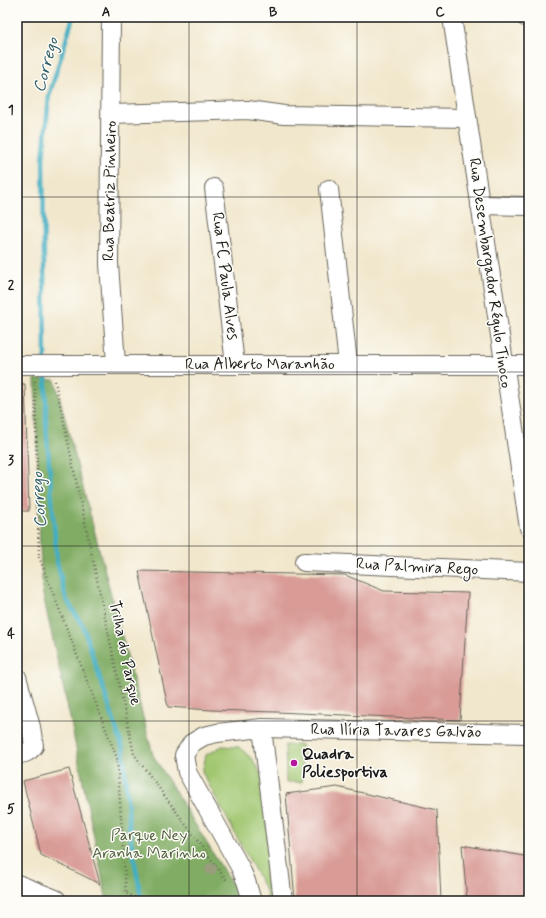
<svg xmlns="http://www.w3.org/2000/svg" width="546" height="918" viewBox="0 0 546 918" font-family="Mynerve,sans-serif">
<rect width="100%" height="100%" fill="#fdfcf7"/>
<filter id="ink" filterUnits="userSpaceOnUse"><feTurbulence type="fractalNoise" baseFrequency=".025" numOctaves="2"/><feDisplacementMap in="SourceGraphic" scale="8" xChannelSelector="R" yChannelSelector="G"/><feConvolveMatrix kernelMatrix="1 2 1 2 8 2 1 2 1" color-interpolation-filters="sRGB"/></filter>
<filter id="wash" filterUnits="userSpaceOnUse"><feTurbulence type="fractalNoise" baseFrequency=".012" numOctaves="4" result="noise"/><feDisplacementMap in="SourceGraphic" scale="16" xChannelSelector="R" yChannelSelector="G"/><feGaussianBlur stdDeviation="0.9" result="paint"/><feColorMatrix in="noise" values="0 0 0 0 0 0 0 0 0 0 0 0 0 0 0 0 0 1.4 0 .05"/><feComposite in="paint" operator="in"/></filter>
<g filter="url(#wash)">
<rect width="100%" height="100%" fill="#f1e7cc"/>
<g fill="#a1c771" stroke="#5e7246">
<path d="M 285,745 L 302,745 L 302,782 L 286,782 Z"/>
<path d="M 222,746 L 239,747 L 252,759 L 262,775 L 274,901 L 267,901 L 266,891 L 202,772 L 206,755 Z"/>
</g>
<path fill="#80ac63" stroke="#4e6440" d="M 35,379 L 55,380 L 153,755 L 236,891 L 237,901 L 115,901 L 106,897 L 70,718 L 43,595 L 40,548 Z"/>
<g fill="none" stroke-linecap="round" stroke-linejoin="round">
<g stroke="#43aec2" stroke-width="4.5">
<path d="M 45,362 L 43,159 L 49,96 L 73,17"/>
<path d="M 46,369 L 46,424 L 57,562 L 66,599 L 83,626 L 123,749 L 130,834 L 141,898"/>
</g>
</g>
<g id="blocks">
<g fill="#d99b96">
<path d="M 17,384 L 25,384 L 29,511 L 17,511 Z"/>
<path d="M 139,571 L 345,575 L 384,591 L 468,593 L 460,720 L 276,712 L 211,710 L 168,707 Z"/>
<path d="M 69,769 L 100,884 L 41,855 L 23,781 Z"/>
<path d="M 337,787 L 437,810 L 441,901 L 295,901 L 286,794 Z"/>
<path d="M 462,845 L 529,857 L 529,901 L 467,900 Z"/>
</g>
</g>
</g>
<g filter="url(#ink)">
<use href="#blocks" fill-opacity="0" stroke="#67635a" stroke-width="1"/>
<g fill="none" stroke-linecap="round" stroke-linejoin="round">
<defs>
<g id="minor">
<path d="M 111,17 L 109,264 L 116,364"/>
<path d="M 452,17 L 529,528"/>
<path d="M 525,17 L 529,17"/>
<path d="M 111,114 L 248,110 L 284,115 L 467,118"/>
<path d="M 214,188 L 235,364"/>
<path d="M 329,189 L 348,364"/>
<path d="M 480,205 L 529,206"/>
<path d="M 17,365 L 529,365"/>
<path d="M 304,562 L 529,572"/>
<path d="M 17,677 L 31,727 L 34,746 C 29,752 25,754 17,754"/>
<path d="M 262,728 L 283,901"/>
<path d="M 252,901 L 246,881 L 240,867 L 187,772 L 184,755 L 192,743 L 204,736 L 217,733 L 262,728 L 529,734"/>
</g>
<path id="major" d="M 17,886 L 55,901"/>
</defs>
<use href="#minor" stroke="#67635a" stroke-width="20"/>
<use href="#major" stroke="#67635a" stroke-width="24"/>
<g stroke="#67635a" stroke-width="2.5" stroke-dasharray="1 3" stroke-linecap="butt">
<path d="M 35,381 L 39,557 L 117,758 L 126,893 L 143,901"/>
<path d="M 55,381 L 134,754 L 227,881"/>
</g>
<use href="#minor" stroke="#fff" stroke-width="18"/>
<use href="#major" stroke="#fff" stroke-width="22"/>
</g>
<circle fill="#999d7e" cx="211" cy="869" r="6"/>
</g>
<path fill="none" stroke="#1c1c1c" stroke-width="1" stroke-opacity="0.55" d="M 189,17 L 189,901M 357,17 L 357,901M 17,197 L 529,197M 17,372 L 529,372M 17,546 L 529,546M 17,721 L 529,721"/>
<circle fill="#b5179e" stroke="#fdfcf7" stroke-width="1.5" cx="294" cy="763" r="4"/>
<g text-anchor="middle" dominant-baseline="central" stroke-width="3" stroke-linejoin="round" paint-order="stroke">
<g font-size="16" fill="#1c1c1c" stroke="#fdfcf7">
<text transform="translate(110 191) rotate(-89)">Rua Beatriz Pinheiro</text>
<text transform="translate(490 273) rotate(82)">Rua Desembargador Régulo Tinoco</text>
<text transform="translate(225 276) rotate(83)">Rua FC Paula Alves</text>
<text x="260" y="364">Rua Alberto Maranhão</text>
<text transform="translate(417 567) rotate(3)">Rua Palmira Rego</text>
<text transform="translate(125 653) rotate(78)">Trilha do Parque</text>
<text transform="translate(396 731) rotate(1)">Rua Ilíria Tavares Galvão</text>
</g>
<g font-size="16" font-weight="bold" fill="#1c1c1c" stroke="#fdfcf7" text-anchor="start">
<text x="302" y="754">Quadra<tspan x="302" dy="18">Poliesportiva</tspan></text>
</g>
<g font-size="16" fill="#51603e" stroke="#fdfcf7">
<text x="149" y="835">Parque Ney<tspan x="149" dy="18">Aranha Marinho</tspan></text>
</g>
<g font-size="17" font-style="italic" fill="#2e5e67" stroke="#fdfcf7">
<text transform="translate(46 65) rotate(-75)">Corrego</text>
<text transform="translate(39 500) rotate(-94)">Corrego</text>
</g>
</g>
<rect width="546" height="918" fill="none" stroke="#fdfcf7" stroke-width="44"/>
<rect x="22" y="22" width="502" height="874" fill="none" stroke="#1c1c1c" stroke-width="1.5"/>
<g font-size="13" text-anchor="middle" font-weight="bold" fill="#1c1c1c">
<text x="106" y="16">A</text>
<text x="273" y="16">B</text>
<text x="440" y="16">C</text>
<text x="11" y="114">1</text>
<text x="11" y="289">2</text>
<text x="11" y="464">3</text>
<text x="11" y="638">4</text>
<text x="11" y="813">5</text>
</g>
</svg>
